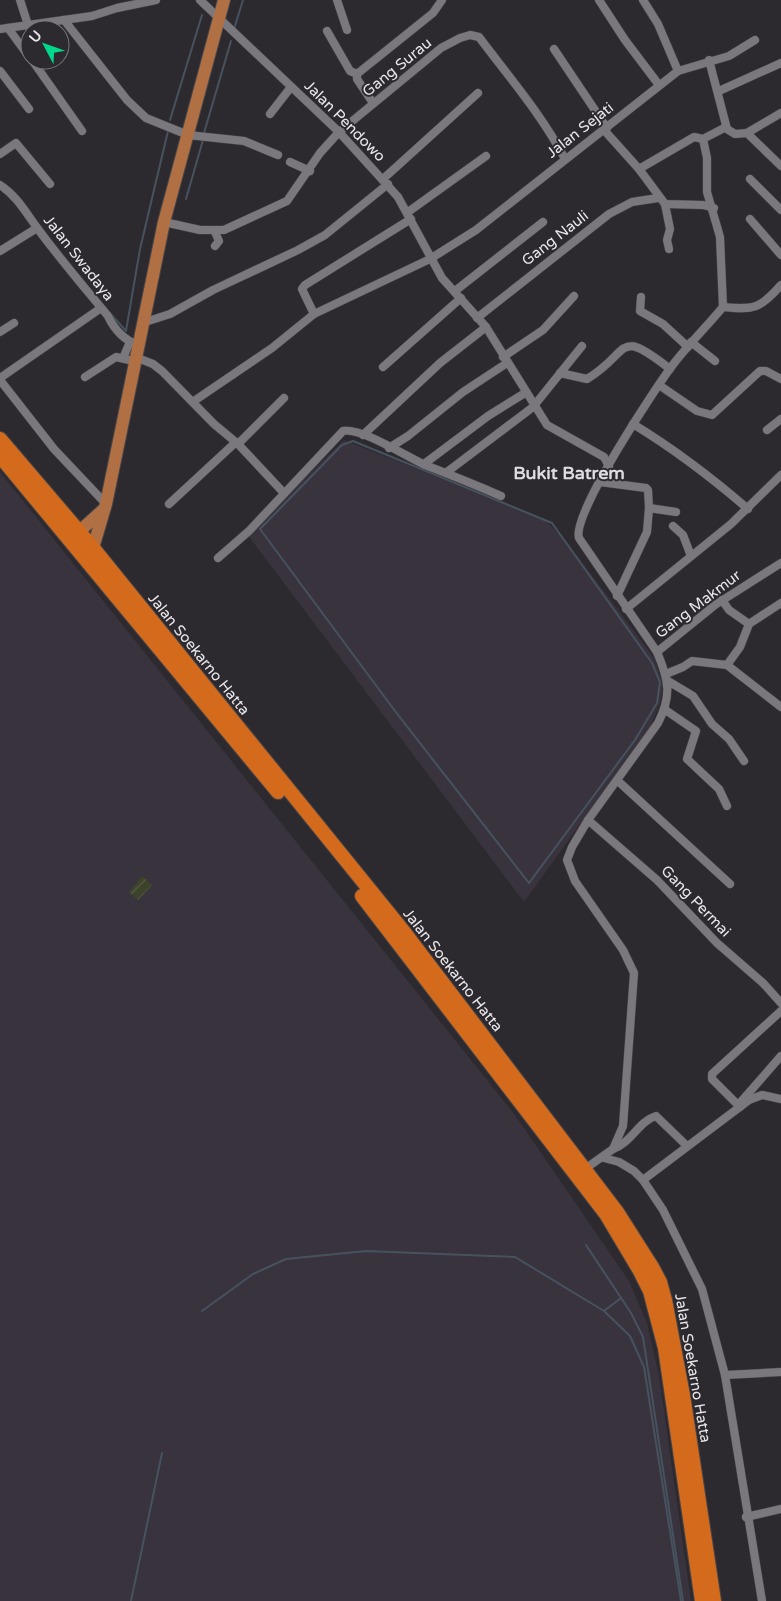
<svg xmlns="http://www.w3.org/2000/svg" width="781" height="1601" viewBox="0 0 781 1601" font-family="'Varela Round',sans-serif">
<defs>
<pattern id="garden-furrows" width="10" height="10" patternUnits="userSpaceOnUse" patternTransform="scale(1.25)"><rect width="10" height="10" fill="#3d422a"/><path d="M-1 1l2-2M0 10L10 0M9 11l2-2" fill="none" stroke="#595d49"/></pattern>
</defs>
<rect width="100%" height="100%" fill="#2d2a2f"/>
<g fill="#39333d">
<path d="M 344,440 L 545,520 L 566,541 L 655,659 L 663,685 L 660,703 L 650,727 L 524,902 L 247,534 Z"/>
<path d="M 0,472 L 515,1115 L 629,1281 L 647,1323 L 659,1376 L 691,1601 L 0,1601 Z"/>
</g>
<path fill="url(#garden-furrows)" d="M 142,876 L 152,885 L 138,900 L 129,892 Z"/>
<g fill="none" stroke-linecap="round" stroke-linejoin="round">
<g stroke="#46535f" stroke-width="2">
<path d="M 234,29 L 243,0"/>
<path d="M 170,120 L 202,15"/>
<path d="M 204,133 L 231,41"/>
<path d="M 186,199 L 203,140"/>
<path d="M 110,313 L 126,331 L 140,249 L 168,131"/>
<path d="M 353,441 L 552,523 L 652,663 L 660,682 L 657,703 L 635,740 L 529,883 L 395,711 L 260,529 L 342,445 Z"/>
<path d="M 586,1245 L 631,1313 L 643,1337 L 683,1601"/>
<path d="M 202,1311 L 253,1274 L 286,1259 L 366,1251 L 515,1257 L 604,1311 L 630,1336 L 644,1367 L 681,1601"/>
<path d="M 604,1311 L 621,1298"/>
<path d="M 131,1601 L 162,1453"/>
</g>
<defs>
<g id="street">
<path d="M 20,0 L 28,25"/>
<path d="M 200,0 L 339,132 L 398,197 L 442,278 L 486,327 L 547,425 L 604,457 L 609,466"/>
<path d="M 337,0 L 347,30"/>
<path d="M 599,0 L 625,40 L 659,85"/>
<path d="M 643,0 L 658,24 L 678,71"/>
<path d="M 64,20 L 127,100 L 146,118 L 188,135 L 244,141 L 278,155"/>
<path d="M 8,28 L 30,58"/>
<path d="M 0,29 L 92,16 L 117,8 L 156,0"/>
<path d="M 327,31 L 350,71 L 357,74"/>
<path d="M 554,49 L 607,128"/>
<path d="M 32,60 L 82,131"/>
<path d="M 709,60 L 727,129 L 735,134 L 747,133 L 781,166"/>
<path d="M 0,71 L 29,109"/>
<path d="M 719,91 L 781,63"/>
<path d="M 373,103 L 357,79 L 357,74 L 433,13 L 442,0"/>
<path d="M 270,114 L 291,87"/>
<path d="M 604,130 L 639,169 L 665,204 L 703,205 L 714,208"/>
<path d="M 747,133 L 781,113"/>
<path d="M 703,139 L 707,158 L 707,192 L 720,237 L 723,307"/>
<path d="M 0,154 L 16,143 L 50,184"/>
<path d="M 290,162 L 310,171"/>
<path d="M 639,169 L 694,137 L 703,139 L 726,127"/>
<path d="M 383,179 L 478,93"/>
<path d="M 750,179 L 781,210"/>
<path d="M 0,185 C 17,196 26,213 38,229 C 60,259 84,287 108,316 C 114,329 124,340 138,345"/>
<path d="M 665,204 L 670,229 L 667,240 L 669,249"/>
<path d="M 408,212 L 486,156"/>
<path d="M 750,219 L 781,255"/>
<path d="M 164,222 L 200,230 L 224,230 L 287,201 L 320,153 L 339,132 L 441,48 L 460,38 L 470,35 L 479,37 C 509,77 542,115 565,159"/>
<path d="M 215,246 L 219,241 L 215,232"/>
<path d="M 0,251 L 37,228"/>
<path d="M 455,291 L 543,222"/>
<path d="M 641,297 L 640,311 L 663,324 L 688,347"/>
<path d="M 723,307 C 754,310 760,309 781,285"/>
<path d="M 314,314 L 302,289 L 305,285 L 411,219"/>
<path d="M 477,318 L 609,214 L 632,202 L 658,198"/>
<path d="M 142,323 L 170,314 L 213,290 L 298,250 L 325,235 L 388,184"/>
<path d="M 0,332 L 14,323"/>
<path d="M 691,342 L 715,361"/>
<path d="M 135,357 L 153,364 L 162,371 L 214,424 L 238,444 L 283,492"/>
<path d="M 503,357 L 543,330 L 574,296"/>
<path d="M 123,358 L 130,342"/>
<path d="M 383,367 L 461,298"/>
<path d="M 560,373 L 587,379 C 632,352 615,326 670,369"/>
<path d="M 85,377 L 116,357 L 134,361"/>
<path d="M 0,378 L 101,308"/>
<path d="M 0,380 L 54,449 L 106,504"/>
<path d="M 659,385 L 697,411 L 712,415 L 760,371 L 766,371 L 781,379"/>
<path d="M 194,401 L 272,348 L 314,314 L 430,259 L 476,230 L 678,71 L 729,56 L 755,40"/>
<path d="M 633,424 C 674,449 711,477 748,509"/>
<path d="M 767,430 L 781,419"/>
<path d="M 363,435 L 440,363 L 486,327"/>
<path d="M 238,444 L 284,398"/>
<path d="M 389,448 L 408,436 L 463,392 L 507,363"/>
<path d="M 424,464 L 488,416 L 525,393"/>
<path d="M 447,472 L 533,407 L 582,346"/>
<path d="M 600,482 L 646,488 L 648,490 L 649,508 L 647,532 L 617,596"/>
<path d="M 169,504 L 236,442"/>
<path d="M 649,508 L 676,512"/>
<path d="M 673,526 L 683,535 L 691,556"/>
<path d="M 218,558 L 249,531 L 343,431 C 361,427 407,457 425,465 C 451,475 476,485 501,496"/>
<path d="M 722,600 L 729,610 L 749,624"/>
<path d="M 626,609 L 731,524 L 781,475"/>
<path d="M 657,652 L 715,605 L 781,563"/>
<path d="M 727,665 L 740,647 L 749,624 L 781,603"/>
<path d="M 666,674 L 683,667 L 692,661 L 727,665 L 781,707"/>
<path d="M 668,681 L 693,696 L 712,724 L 729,739 L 744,761"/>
<path d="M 664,709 L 696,731 L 687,759 L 719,789 L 727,806"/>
<path d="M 618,781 L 730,884"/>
<path d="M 588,820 L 657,880 L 717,943 L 763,983 L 781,1003"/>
<path d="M 740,1103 L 781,1056"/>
<path d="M 740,1107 L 712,1079 L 712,1074 L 781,1011"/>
<path d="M 613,1149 C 631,1143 639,1121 656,1116 L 687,1146"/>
<path d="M 604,1158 L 619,1162 L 634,1171 L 643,1180 L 663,1210 L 702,1289 L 725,1375 L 762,1601"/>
<path d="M 582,1171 L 613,1149 L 623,1126 L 634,973 L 623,950 L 575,881 L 567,860 L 572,847 L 588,820 L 658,723 C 672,696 669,680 657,652 L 579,538 C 571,515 657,385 675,362 C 690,343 707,326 723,307"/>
<path d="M 643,1180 L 749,1100 L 762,1095 L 781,1099"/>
<path d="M 725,1375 L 781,1372"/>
<path d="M 746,1517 L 781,1509"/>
</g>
<g id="primary">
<path d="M 72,538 L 103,510"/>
<path d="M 88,555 L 93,548 L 106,504 L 164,222 L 224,0"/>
</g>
<g id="highway">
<path d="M 0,439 L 93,548 L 404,932 L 617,1212 L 652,1267 L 660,1282 L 665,1300 L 683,1395 L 714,1601"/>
<path d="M 0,456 L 278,792"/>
<path d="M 362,896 L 606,1214 L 640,1271 L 650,1291 L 665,1348 L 702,1601"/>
</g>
</defs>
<use href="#street" stroke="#48464a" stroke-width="9"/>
<use href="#primary" stroke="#48464a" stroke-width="14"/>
<use href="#highway" stroke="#48464a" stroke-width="16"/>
<use href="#street" stroke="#7b787d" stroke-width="8"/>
<use href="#primary" stroke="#b07043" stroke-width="12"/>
<use href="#highway" stroke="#d46b1c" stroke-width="14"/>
</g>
<g text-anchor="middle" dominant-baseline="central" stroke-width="4" stroke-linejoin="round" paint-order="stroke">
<g font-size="15" fill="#e9e7ea" stroke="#2d2a2f">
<text transform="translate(397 67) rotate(-39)">Gang Surau</text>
<text transform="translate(345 121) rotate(45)">Jalan Pendowo</text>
<text transform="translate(580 130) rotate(-38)">Jalan Sejati</text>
<text transform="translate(555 238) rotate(-38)">Gang Nauli</text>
<text transform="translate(79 258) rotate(52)">Jalan Swadaya</text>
<text transform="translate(698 604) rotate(-37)">Gang Makmur</text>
<text transform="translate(199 654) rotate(51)">Jalan Soekarno Hatta</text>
<text transform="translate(696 901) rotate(46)">Gang Permai</text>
<text transform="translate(453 970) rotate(52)">Jalan Soekarno Hatta</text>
<text transform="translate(693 1368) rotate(80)">Jalan Soekarno Hatta</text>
</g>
<g font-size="18" font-weight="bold" fill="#dfdbe2" stroke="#2d2a2f">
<text x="569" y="473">Bukit Batrem</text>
</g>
</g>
<g transform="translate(45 45) rotate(311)"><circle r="24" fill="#2d2a2f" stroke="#78767a"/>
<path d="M0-4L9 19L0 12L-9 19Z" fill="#00d98c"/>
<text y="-8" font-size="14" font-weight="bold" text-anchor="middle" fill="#e9e7ea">U</text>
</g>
</svg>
